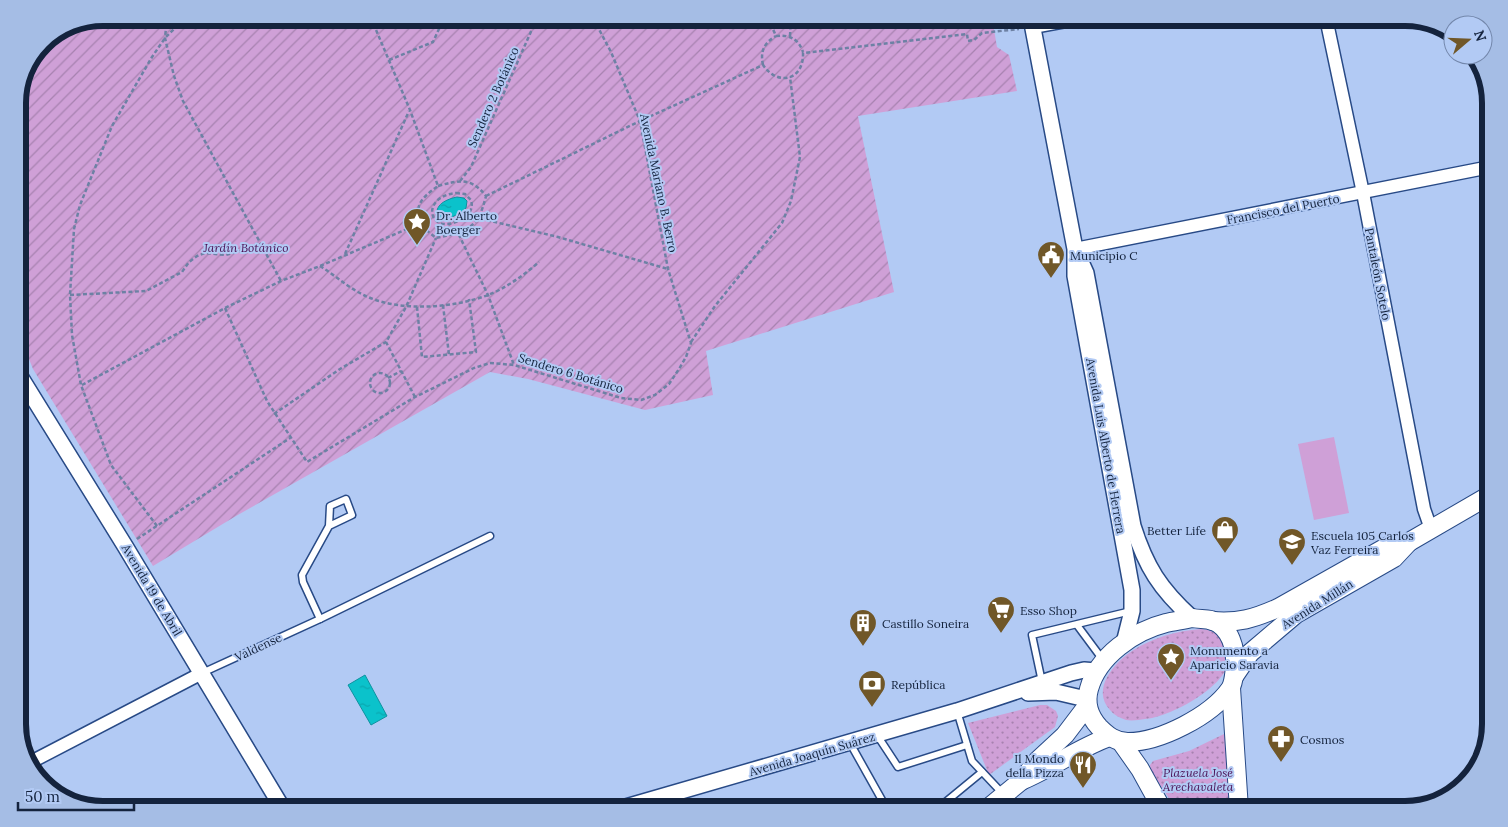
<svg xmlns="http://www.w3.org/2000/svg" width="1508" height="827" viewBox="0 0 1508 827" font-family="Lora,serif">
<defs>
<pattern id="grass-dots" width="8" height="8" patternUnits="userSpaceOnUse" patternTransform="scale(1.25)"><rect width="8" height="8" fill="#cfa0d7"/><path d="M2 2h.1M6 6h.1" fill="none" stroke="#a782b0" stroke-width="1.8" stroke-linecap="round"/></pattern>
<pattern id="garden-furrows" width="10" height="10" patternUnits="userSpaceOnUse" patternTransform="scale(1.25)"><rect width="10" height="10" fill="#cfa0d7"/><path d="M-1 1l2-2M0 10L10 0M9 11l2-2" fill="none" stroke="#a782b0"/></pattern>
<pattern id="water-ripples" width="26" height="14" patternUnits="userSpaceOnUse" patternTransform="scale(1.25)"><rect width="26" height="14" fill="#0bc2cb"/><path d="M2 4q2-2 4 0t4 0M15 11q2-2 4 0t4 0" fill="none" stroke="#0aa6af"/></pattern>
</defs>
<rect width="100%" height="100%" fill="#b2caf4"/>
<g fill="url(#grass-dots)">
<path d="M 1201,629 C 1212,630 1224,635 1226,648 C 1227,652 1228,659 1228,663 C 1224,688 1168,718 1145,719 C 1139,720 1132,721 1126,720 C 1120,718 1114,715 1110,710 C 1091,689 1114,663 1132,651 C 1154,637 1176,631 1201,629 Z"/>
<path d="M 1040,705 L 1047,705 L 1056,711 L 1058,716 L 1055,727 L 989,775 L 968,723 Z"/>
<path d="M 1224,734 L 1228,736 L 1230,745 L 1230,809 L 1176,809 L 1151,771 L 1150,765 L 1153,761 L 1189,751 Z"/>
</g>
<path fill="url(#garden-furrows)" d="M 104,18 L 992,18 L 997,47 L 1009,55 L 1017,91 L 858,116 L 894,292 L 706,351 L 713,395 L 645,410 L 528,379 L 490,372 L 236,516 L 153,566 L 33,369 L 18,332 L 18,98 L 43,43 L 71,24 Z"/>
<path fill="#cfa0d7" d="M 1334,437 L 1349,513 L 1314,520 L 1298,444 Z"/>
<g fill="url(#water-ripples)" stroke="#0e92a0">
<path d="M 457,197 L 464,198 L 467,201 L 466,208 C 458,215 448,221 438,217 C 433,205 447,199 457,197 Z"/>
<path d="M 365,675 L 387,716 L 371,725 L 348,685 Z"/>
</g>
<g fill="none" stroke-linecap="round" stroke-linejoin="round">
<defs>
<g id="service">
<path d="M 320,619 L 303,582 L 302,575 L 329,526 L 352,515 L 346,499 L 330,506 L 329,526"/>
<path d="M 1077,625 L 1103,660"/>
<path d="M 202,673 L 320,619 L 490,536"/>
<path d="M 1042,682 L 1032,635 L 1131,611"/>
<path d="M 957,711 L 972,761 L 1004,795"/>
<path d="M 877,735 L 898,767 L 967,745"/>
<path d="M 850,743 L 887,809"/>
<path d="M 937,809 L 982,772"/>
</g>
<g id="minor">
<path d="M 1326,18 L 1363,193 L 1424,509 L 1431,529"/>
<path d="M 1033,27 L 1082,18"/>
<path d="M 1075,249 L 1490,167"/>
<path d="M 29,763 L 202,673"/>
</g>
<g id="tertiary">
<path d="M 1031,18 L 1075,249 L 1075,276 L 1132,590 L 1132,611 L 1124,643"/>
<path d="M 1077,253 L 1086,273 L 1133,526 C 1146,567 1160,589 1192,618"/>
<path d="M 18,373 L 125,546 L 283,809"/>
<path d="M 1028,693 L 1056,692 L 1086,699"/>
<path d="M 619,809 L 957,711 L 1071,673 L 1084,670 L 1096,671"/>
</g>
<g id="secondary">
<path d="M 1192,618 C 1198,619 1205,619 1211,620 C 1231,627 1236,649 1235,667 C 1234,674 1234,683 1230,689 C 1211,716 1160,742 1128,742 C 1115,742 1107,735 1099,727 C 1089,716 1085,703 1089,689 C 1098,656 1134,631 1166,623 C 1175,621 1184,620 1192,618 Z"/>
<path d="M 1212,621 C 1239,623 1253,619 1278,608 L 1388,546 L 1409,542 L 1490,495"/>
<path d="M 1235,675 L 1250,653 L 1296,614 L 1394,558 L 1409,542"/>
<path d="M 1231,688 L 1239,809"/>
<path d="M 1121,742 L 1140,769 L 1162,809"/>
<path d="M 1023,780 C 1053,767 1079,748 1109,737"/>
<path d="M 987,809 L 1021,781 L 1038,760 L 1065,735 L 1087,706"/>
</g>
</defs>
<use href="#service" stroke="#284a86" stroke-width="9"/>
<use href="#minor" stroke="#284a86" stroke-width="15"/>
<use href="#tertiary" stroke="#284a86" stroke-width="18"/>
<use href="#secondary" stroke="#284a86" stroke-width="20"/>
<g stroke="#6d81a4" stroke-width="2.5" stroke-dasharray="4 2.5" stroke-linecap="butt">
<path d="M 167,18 L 165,38 L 174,76 L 183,101 L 281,281"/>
<path d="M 371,18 L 410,110 L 438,186 C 422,198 415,203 419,224"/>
<path d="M 768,18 L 776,36 C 790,34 799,40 803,52"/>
<path d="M 790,36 L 791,18"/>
<path d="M 389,60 L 433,42 L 444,18"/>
<path d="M 763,65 C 760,51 764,43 776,36"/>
<path d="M 460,181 L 471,167 L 537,18"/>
<path d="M 438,186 C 459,180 471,177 486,196 C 481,215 477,226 458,233 L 488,295 L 514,365"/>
<path d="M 456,193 L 465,194 L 471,200 C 473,207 471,212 465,217 C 430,241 417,197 456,193 Z"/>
<path d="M 486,196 L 640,121 L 763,65 C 778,87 804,80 803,53 L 967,34 L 968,41 L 974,40 L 982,33 L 1019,29"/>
<path d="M 469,213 L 478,218 L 558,237 L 668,269"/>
<path d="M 345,254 L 409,111"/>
<path d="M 320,266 C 336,276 351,290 368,297 C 402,312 454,308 488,295 C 506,288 524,275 539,262"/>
<path d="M 70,295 L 146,291 L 182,272 L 189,262 L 197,256 L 205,253 L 226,255 L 262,245"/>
<path d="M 443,305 L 449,355"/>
<path d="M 417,307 L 422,357 L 476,352 L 469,299"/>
<path d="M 225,308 L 267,401 L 307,462 L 415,397 L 474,368 L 490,363 L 514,365 L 621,398 L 641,400 L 655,395 L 669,384 L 679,369 L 686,357 L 691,343 L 668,269 L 640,121 L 611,52 L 593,18"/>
<path d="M 691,342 L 715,306 L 782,223 L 791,201 L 800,157 L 790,77"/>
<circle cx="380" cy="383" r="10"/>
<path d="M 388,378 L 401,371"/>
<path d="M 82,385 L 225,308 L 281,281 L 320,266 L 419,224 L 436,238 L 458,233"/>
<path d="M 415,397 L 386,342 L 406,307 L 436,238"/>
<path d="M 274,414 L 340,369 L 386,342"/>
<path d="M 157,526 L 111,465 L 81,385 L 72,335 L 70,295 L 74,229 L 80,205 L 112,126 L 152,57 L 165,38 L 185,18"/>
<path d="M 137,539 L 290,438"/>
</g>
<use href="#service" stroke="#fff" stroke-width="6"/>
<use href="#minor" stroke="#fff" stroke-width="12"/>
<use href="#tertiary" stroke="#fff" stroke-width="15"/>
<use href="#secondary" stroke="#fff" stroke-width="18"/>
</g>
<defs>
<symbol id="sight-pin" viewBox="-11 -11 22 30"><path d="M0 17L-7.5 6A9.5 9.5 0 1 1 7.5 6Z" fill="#705728" stroke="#b2caf4"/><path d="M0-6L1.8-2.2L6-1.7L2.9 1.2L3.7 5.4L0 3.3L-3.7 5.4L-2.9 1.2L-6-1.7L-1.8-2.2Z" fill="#fff"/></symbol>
<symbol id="civic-pin" viewBox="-11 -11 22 30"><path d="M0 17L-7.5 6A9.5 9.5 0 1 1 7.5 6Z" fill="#705728" stroke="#b2caf4"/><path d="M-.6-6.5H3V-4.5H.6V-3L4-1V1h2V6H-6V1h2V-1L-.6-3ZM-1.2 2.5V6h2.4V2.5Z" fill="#fff"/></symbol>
<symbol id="shop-pin" viewBox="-11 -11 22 30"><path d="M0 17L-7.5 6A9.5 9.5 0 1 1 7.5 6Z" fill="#705728" stroke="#b2caf4"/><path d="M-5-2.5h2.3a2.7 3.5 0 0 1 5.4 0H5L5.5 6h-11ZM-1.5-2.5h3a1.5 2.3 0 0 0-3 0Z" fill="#fff"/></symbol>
<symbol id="school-pin" viewBox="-11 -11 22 30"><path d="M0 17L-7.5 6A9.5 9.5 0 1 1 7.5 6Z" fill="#705728" stroke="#b2caf4"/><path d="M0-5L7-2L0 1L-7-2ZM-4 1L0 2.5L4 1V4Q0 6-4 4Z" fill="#fff"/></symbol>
<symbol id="supermarket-pin" viewBox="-11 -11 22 30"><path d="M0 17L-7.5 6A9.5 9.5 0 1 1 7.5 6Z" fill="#705728" stroke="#b2caf4"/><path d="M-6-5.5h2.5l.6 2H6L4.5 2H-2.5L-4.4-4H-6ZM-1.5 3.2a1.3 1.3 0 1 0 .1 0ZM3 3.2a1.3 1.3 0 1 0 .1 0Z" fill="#fff"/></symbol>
<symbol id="building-pin" viewBox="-11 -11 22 30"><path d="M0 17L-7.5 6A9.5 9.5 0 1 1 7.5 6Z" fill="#705728" stroke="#b2caf4"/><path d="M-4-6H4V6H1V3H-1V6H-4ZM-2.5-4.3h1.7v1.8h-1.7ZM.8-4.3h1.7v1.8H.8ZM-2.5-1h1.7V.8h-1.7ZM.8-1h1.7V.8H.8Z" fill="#fff"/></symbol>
<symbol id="bank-pin" viewBox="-11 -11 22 30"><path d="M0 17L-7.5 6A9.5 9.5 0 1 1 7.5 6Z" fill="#705728" stroke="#b2caf4"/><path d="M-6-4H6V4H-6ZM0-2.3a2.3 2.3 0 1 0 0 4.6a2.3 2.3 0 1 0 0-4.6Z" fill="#fff"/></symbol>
<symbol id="pharmacy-pin" viewBox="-11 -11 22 30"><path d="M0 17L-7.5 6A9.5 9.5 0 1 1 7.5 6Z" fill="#705728" stroke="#b2caf4"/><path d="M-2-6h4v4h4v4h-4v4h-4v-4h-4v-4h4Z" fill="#fff"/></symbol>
<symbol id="restaurant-pin" viewBox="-11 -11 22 30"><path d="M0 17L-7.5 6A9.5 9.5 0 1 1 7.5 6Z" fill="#705728" stroke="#b2caf4"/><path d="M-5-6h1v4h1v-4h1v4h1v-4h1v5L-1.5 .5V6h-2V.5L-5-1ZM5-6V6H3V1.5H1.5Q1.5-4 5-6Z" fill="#fff"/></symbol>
</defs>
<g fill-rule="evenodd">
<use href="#sight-pin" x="401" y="206" width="32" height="43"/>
<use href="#civic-pin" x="1035" y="239" width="32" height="43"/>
<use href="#shop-pin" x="1209" y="514" width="32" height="43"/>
<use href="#school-pin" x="1276" y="526" width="32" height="43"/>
<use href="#supermarket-pin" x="985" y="594" width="32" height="43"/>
<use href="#building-pin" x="847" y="607" width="32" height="43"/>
<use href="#sight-pin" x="1155" y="641" width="32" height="43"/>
<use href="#bank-pin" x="856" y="668" width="32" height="43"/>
<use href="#pharmacy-pin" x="1265" y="723" width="32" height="43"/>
<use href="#restaurant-pin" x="1067" y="749" width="32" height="43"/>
</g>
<g text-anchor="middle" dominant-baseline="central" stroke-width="4" stroke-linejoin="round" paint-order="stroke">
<g font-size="12" fill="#14233d" stroke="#b2caf4">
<text transform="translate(493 97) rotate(-66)">Sendero 2 Botánico</text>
<text transform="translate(659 183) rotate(78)">Avenida Mariano B. Berro</text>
<text transform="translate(1283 209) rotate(-11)">Francisco del Puerto</text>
<text transform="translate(1378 274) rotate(79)">Pantaleón Sotelo</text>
<text transform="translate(571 373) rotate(17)">Sendero 6 Botánico</text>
<text transform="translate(1106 446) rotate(80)">Avenida Luis Alberto de Herrera</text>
<text transform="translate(152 590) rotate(59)">Avenida 19 de Abril</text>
<text transform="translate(1317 604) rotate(-32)">Avenida Millán</text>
<text transform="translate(258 647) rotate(-25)">Valdense</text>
<text transform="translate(812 754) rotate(-16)">Avenida Joaquín Suárez</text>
</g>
<g font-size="12" fill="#14233d" stroke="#b2caf4" text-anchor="start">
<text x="436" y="215">Dr. Alberto<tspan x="436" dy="14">Boerger</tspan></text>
<text x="1070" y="255">Municipio C</text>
<text x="1206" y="530" text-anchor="end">Better Life</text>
<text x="1311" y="535">Escuela 105 Carlos<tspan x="1311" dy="14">Vaz Ferreira</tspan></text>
<text x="1020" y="610">Esso Shop</text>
<text x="882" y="623">Castillo Soneira</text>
<text x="1190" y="650">Monumento a<tspan x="1190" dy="14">Aparicio Saravia</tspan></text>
<text x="891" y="684">República</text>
<text x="1300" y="739">Cosmos</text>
<text x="1064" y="758" text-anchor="end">Il Mondo<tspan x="1064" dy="14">della Pizza</tspan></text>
</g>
<g font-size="12" font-style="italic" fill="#4c1256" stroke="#b2caf4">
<text x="246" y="247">Jardín Botánico</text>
<text x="1198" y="772">Plazuela José<tspan x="1198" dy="14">Arechavaleta</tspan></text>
</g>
</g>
<path d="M0 0H1508V827H0ZM103 26H1405A77 77 0 0 1 1482 103V724A77 77 0 0 1 1405 801H103A77 77 0 0 1 26 724V103A77 77 0 0 1 103 26Z" fill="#a5bde5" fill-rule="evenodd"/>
<path fill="none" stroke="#14233d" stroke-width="6" d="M103 26H1405A77 77 0 0 1 1482 103V724A77 77 0 0 1 1405 801H103A77 77 0 0 1 26 724V103A77 77 0 0 1 103 26Z"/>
<g transform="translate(1468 40) rotate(71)"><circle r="24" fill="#b2caf4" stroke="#7387ab"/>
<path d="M0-4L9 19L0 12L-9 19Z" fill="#705728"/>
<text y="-8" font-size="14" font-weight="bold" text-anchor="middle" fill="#14233d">N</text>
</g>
<path d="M18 802v8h116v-8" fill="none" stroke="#14233d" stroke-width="2.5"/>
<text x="25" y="802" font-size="15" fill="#14233d" stroke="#b2caf4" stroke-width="4" paint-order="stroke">50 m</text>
</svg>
